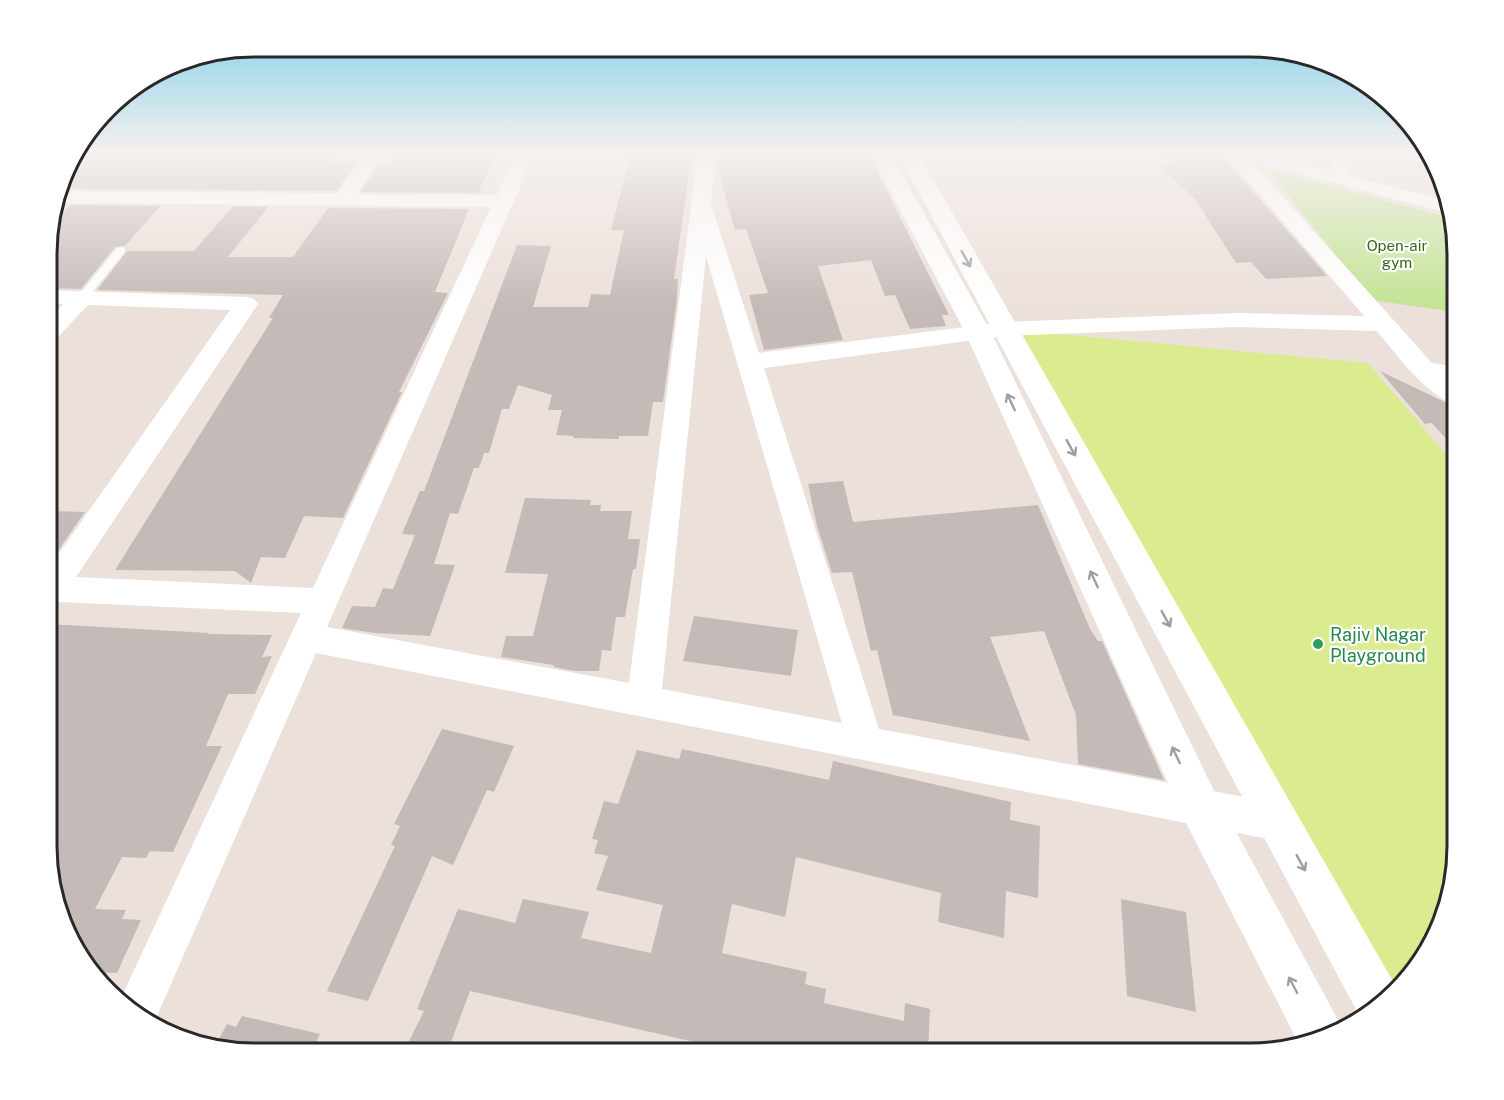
<svg xmlns="http://www.w3.org/2000/svg" width="1504" height="1100" viewBox="0 0 1504 1100" font-family="'Public Sans',sans-serif">
<rect width="100%" height="100%" fill="#ece0da"/>
<path fill="#c2e494" d="M 1268,169 L 1451,218 L 1457,241 L 1455,312 L 1371,300 Z"/>
<path fill="#daec8f" d="M 1005,329 L 1368,363 L 1457,467 L 1457,859 L 1442,925 L 1414,973 L 1378,1002 Z"/>
<g fill="#c4bab7">
<path d="M 79,153 L 339,153 L 333,163 L 355,164 L 336,191 L 60,188 L 68,163 Z"/>
<path d="M 399,153 L 496,153 L 478,193 L 361,192 L 378,165 L 391,165 Z"/>
<path d="M 631,153 L 692,153 L 674,279 L 678,279 L 677,299 L 663,402 L 653,402 L 648,436 L 619,436 L 619,439 L 573,438 L 573,436 L 556,435 L 562,410 L 548,410 L 552,395 L 518,385 L 509,409 L 502,409 L 489,453 L 484,453 L 479,468 L 474,468 L 458,514 L 450,513 L 434,564 L 455,565 L 430,636 L 374,633 L 342,628 L 352,606 L 375,607 L 383,588 L 393,589 L 415,535 L 402,534 L 420,491 L 424,491 L 517,245 L 551,246 L 533,307 L 588,307 L 591,294 L 610,295 L 624,230 L 611,230 Z"/>
<path d="M 718,153 L 868,153 L 949,315 L 942,315 L 946,326 L 910,329 L 895,295 L 885,296 L 871,260 L 818,266 L 843,340 L 764,350 L 749,295 L 768,293 L 746,229 L 735,230 L 717,166 Z"/>
<path d="M 1163,153 L 1205,153 L 1209,157 L 1222,156 L 1327,276 L 1266,279 L 1251,262 L 1236,263 L 1195,199 L 1158,165 L 1172,164 Z"/>
<path d="M 71,205 L 160,206 L 125,246 L 115,247 L 81,289 L 48,288 L 48,227 Z"/>
<path d="M 232,207 L 268,207 L 228,257 L 293,257 L 328,208 L 469,209 L 435,292 L 448,293 L 399,392 L 402,392 L 343,518 L 304,516 L 285,558 L 261,557 L 251,583 L 235,571 L 115,570 L 273,318 L 269,318 L 283,295 L 97,290 L 127,251 L 194,251 Z"/>
<path d="M 1380,371 L 1457,408 L 1457,451 L 1432,423 L 1425,424 Z"/>
<path d="M 843,481 L 853,522 L 1038,505 L 1090,629 L 1098,641 L 1102,641 L 1164,780 L 1078,764 L 1076,715 L 1044,631 L 990,637 L 1030,741 L 893,715 L 877,650 L 871,651 L 852,572 L 832,573 L 817,526 L 808,484 Z"/>
<path d="M 525,498 L 591,500 L 590,505 L 601,505 L 600,511 L 632,511 L 628,539 L 640,539 L 636,569 L 633,569 L 625,617 L 616,617 L 611,651 L 602,650 L 599,671 L 575,671 L 554,667 L 554,665 L 501,657 L 506,636 L 533,636 L 548,574 L 505,573 Z"/>
<path d="M 48,511 L 85,512 L 48,565 Z"/>
<path d="M 694,616 L 798,630 L 791,676 L 683,661 Z"/>
<path d="M 48,624 L 209,633 L 208,634 L 272,635 L 262,657 L 272,656 L 255,694 L 228,694 L 206,746 L 222,746 L 173,852 L 150,851 L 146,858 L 122,857 L 95,909 L 126,910 L 122,919 L 141,920 L 117,973 L 94,972 L 74,949 L 48,873 Z"/>
<path d="M 442,729 L 514,746 L 494,792 L 487,790 L 453,865 L 432,856 L 368,1001 L 327,991 L 395,846 L 391,845 L 400,826 L 394,824 Z"/>
<path d="M 682,749 L 829,780 L 833,761 L 1011,802 L 1010,820 L 1040,826 L 1038,898 L 1006,891 L 1004,938 L 938,922 L 941,893 L 796,857 L 785,917 L 732,904 L 722,953 L 807,972 L 805,984 L 826,989 L 824,1003 L 904,1021 L 905,1003 L 930,1009 L 928,1053 L 743,1053 L 470,991 L 447,1053 L 403,1053 L 424,1011 L 417,1009 L 458,909 L 515,923 L 523,899 L 589,912 L 581,938 L 651,953 L 663,905 L 596,890 L 608,856 L 594,853 L 598,840 L 592,839 L 604,801 L 618,804 L 637,750 L 679,759 Z"/>
<path d="M 1121,899 L 1186,912 L 1196,1012 L 1127,996 Z"/>
<path d="M 242,1016 L 320,1034 L 311,1053 L 241,1053 L 215,1047 L 227,1024 L 236,1027 Z"/>
</g>
<g fill="none" stroke-linecap="round" stroke-linejoin="round">
<path fill="#fff" fill-rule="evenodd" d="M 121,247 L 125,248 L 125,252 L 86,300 L 78,300 L 78,296 L 117,248 Z"/>
<path fill="#fff" fill-rule="evenodd" d="M 365,153 L 383,153 L 357,194 L 497,195 L 517,153 L 535,153 L 327,627 L 629,683 L 698,153 L 716,153 L 711,204 L 759,353 L 1005,322 L 1238,313 L 1364,316 L 1224,153 L 1262,153 L 1330,170 L 1337,153 L 1355,153 L 1348,175 L 1446,200 L 1448,213 L 1251,161 L 1432,363 L 1457,367 L 1457,405 C 1426,396 1397,355 1377,331 L 1238,327 L 1005,336 L 764,368 L 879,729 L 1278,803 L 1291,809 L 1297,822 L 1291,835 L 1278,841 L 316,653 L 153,1025 L 127,1010 L 120,1000 L 301,613 L 60,602 L 48,607 L 48,569 L 230,310 L 88,305 L 56,339 L 48,341 L 48,320 L 63,304 L 48,304 L 48,290 L 246,297 L 254,299 L 258,304 L 76,577 L 313,588 L 491,207 L 56,203 L 59,191 L 337,193 ZM 706,256 L 842,723 L 662,689 Z"/>
<g fill="#fff" fill-rule="evenodd">
<path d="M 870,153 L 890,153 L 991,332 L 1215,793 L 1338,1020 L 1342,1032 L 1298,1042 L 1185,821 L 965,332 Z"/>
<path d="M 898,153 L 918,153 L 1395,985 L 1396,988 L 1360,1017 Z"/>
</g>
</g>
<defs><path id="oneway-shaft" d="M-6 0H5M1.5-3L5.5 0L1.5 3" fill="none" stroke-width="1.6" stroke-linecap="round" stroke-linejoin="round" transform="scale(1.5)"/></defs>
<g stroke="#9f9f9f">
<use href="#oneway-shaft" transform="translate(966 259) rotate(61)"/>
<use href="#oneway-shaft" transform="translate(1011 402) rotate(-115)"/>
<use href="#oneway-shaft" transform="translate(1071 448) rotate(61)"/>
<use href="#oneway-shaft" transform="translate(1094 579) rotate(-115)"/>
<use href="#oneway-shaft" transform="translate(1166 619) rotate(61)"/>
<use href="#oneway-shaft" transform="translate(1176 755) rotate(-115)"/>
<use href="#oneway-shaft" transform="translate(1301 863) rotate(61)"/>
<use href="#oneway-shaft" transform="translate(1293 985) rotate(-118)"/>
</g>
<linearGradient id="sky" x2="0" y2="1"><stop stop-color="#75cbec"/><stop offset="0.5" stop-color="#f6f1ee"/><stop offset="1" stop-color="#f6f1ee" stop-opacity="0"/></linearGradient>
<rect width="1504" height="307" fill="url(#sky)"/>
<circle fill="#2e9e5b" stroke="#fff" stroke-width="2" cx="1318" cy="644" r="6"/>
<g text-anchor="middle" dominant-baseline="central" stroke-width="4.5" stroke-linejoin="round" paint-order="stroke">
<g font-size="15" fill="#3a6717" stroke="#fff">
<text x="1397" y="245">Open-air<tspan x="1397" dy="17">gym</tspan></text>
</g>
<g font-size="18" fill="#27864d" stroke="#fff" text-anchor="start">
<text x="1330" y="634">Rajiv Nagar<tspan x="1330" dy="21">Playground</tspan></text>
</g>
</g>
<path d="M0 0H1504V1100H0ZM254 57H1250A197 197 0 0 1 1447 254V846A197 197 0 0 1 1250 1043H254A197 197 0 0 1 57 846V254A197 197 0 0 1 254 57Z" fill="#fff" fill-rule="evenodd"/>
<path fill="none" stroke="#292929" stroke-width="3" d="M254 57H1250A197 197 0 0 1 1447 254V846A197 197 0 0 1 1250 1043H254A197 197 0 0 1 57 846V254A197 197 0 0 1 254 57Z"/>
</svg>
